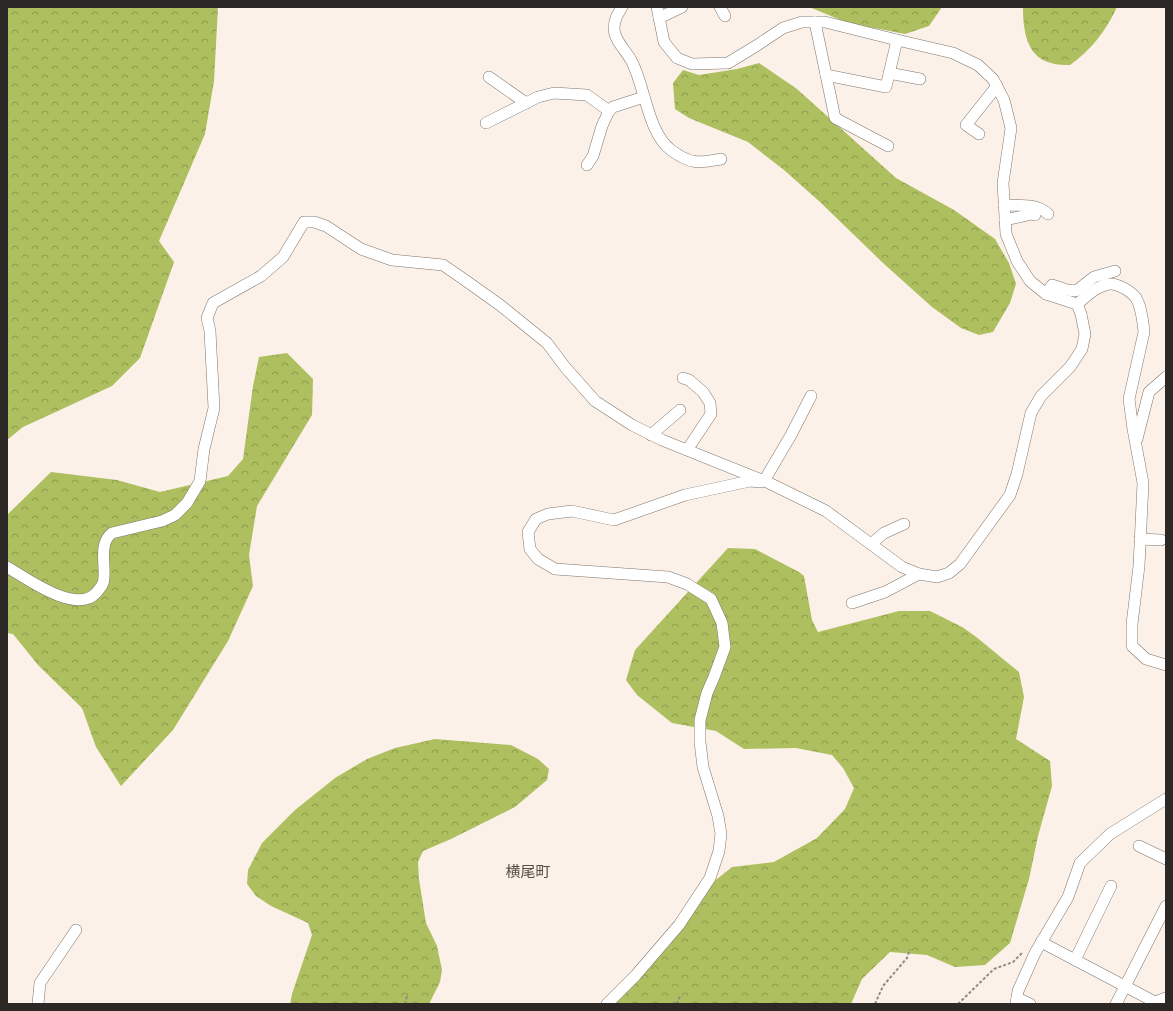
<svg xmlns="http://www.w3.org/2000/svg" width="1173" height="1011" viewBox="0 0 1173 1011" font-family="'Sofia Sans Condensed','Noto Sans JP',sans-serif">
<defs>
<pattern id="forest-crowns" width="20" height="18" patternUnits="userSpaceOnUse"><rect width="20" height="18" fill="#aebf5f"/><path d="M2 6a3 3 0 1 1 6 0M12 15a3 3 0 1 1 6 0" fill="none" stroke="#8e9b4e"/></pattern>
</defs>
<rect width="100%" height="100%" fill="#fcf1e8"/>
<g fill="url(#forest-crowns)">
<path d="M 7,7 L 218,7 L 214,81 L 205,134 L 159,241 L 174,262 L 140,358 L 112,386 L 23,427 L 7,440 Z"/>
<path d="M 809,7 L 942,7 L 929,26 L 905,34 L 880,29 L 853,25 Z"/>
<path d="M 1023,7 L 1117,7 C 1106,31 1091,50 1070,65 C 1064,65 1057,65 1051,63 C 1026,57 1023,29 1023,7 Z"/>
<path d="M 759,63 L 797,89 L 896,178 L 954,210 L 995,239 L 1009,263 L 1016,284 L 1010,303 L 993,332 L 979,335 L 961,328 L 932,307 L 883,263 L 820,202 L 784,170 L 748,142 L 689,118 L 675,109 L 673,83 L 683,70 L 699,75 L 737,69 Z"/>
<path d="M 287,353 L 313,379 L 312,415 L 257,506 L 249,555 L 253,586 L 228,641 L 173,730 L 121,786 L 96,747 L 82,708 L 38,665 L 13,634 L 7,633 L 7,515 L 51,472 L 117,480 L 160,492 L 228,476 L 243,459 L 253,386 L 259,357 Z"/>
<path d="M 728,548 L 755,549 L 799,572 L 804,576 L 812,620 L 818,632 L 899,611 L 930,611 L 962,627 L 975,636 L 1019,672 L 1024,697 L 1016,739 L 1050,761 L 1052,786 L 1038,836 L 1029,879 L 1010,943 L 985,965 L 955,967 L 927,955 L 890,952 L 862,979 L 851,1004 L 613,1004 L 611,1001 L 670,945 L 712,883 L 732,867 L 774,862 L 817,838 L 845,809 L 854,788 L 843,768 L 832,755 L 796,748 L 744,749 L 716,731 L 672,723 L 637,695 L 626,680 L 635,650 Z"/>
<path d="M 435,739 L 511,745 L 538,759 L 549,769 L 547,780 L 515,807 L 451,839 L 423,851 L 418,862 L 419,879 L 426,923 L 437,946 L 442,970 L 440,982 L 429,1004 L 290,1004 L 292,994 L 312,935 L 308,923 L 271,906 L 256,896 L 247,884 L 248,870 L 262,843 L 295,810 L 335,778 L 367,759 L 395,748 Z"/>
</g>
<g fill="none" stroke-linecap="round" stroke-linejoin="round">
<defs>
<g id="minor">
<path d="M 622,7 C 617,15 614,20 614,30 C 616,43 626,50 632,62 C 645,87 648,133 671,150 C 691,165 699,163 721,159"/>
<path d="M 720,7 L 725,16"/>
<path d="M 659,18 L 682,7"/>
<path d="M 815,22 L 835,118 L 888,146"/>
<path d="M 889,73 L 920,79"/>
<path d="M 826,75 L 886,87 L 897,40"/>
<path d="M 489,77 L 526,103"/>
<path d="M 486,123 L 538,97 L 554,93 L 587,95 L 609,111 L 613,107 L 644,97"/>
<path d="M 979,134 L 966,125 L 997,86"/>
<path d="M 587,165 L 593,156 L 602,126 L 609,111"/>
<path d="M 1004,205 C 1019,206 1037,203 1048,214"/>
<path d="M 1005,220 L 1032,214 L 1035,215"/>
<path d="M 1046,294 L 1052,285 L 1067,290 L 1076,291 L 1094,277 L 1115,271"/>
<path d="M 1077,304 C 1086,297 1096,286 1109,284 C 1117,283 1131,291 1136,298 C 1141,306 1143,322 1144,332 L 1129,399 L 1133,429 L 1143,483 L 1139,566 L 1132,624 L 1132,646 L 1146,659 L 1166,665"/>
<path d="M 683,378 L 689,380 L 703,392 L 710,403 L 711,414 L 687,450"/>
<path d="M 651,435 L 680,410"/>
<path d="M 1137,439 L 1149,392 L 1166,377"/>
<path d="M 764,481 L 791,435 L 811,396"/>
<path d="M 1140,539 L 1161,540"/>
<path d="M 871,544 L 884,533 L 904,524"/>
<path d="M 7,567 C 26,578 76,615 96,593 C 101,587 104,584 104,577 C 105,562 99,543 112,533 L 162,521 L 175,515 L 187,503 L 200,481 L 204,449 L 214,408 L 210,331 L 207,318 L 213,303 L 261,276 L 283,257 L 304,222 L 314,222 L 326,226 L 361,249 L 392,260 L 443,265 L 462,278 L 500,305 L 547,343 L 565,367 L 595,401 L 632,425 L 662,440 L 769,483 L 826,511 L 902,567 L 919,574 L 937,577 L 949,573 L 960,564 L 1010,495 L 1017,474 L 1031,413 L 1041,396 L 1070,367 L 1082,349 L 1085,334 L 1081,314 L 1077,304 L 1046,294 L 1030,281 L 1017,261 L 1006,234 L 1003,183 L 1011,128 L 1004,100 L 993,79 L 978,65 L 953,53 L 897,40 L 825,22 L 802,22 L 783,28 L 756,46 L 728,63 L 692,64 L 677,58 L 664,42 L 657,7"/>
<path d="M 852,603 L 885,592 L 919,574"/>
<path d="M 1139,846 L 1166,859"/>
<path d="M 1041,942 L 1155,1002 L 1166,998"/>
<path d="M 1075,960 L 1111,886"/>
<path d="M 1017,998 L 1030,1004"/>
<path d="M 38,1004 L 40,983 L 76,930"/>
<path d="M 607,1004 L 636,975 L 679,925 L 710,878 L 719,851 L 721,834 L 718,816 L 703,767 L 700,742 L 700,720 L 707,693 L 714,677 L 725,647 L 722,623 L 711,599 L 687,584 L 668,577 L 555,569 L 538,559 L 530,549 L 528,532 L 536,519 L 548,514 L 572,511 L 614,520 L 685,495 L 750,481 L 760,482"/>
<path d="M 1016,1004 L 1018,991 L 1035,953 L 1068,897 L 1080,863 L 1110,834 L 1166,799"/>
<path d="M 1116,1004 L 1166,906"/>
</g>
</defs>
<use href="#minor" stroke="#7e756d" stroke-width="12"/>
<g stroke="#928b85" stroke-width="2" stroke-dasharray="3 2" stroke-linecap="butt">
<path d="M 405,1004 L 407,996"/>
<path d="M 677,1004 L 680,996"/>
<path d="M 875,1004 L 883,986 L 907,958 L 910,949"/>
<path d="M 958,1004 L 994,969 L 1013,962 L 1023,952"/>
</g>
<use href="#minor" stroke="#fff" stroke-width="11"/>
</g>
<g text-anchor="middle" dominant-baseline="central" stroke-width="4" stroke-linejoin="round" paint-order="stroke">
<g font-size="15" fill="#554c45" stroke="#fcf1e8">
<text x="528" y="872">横尾町</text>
</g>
</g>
<rect width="1173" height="1011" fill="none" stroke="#2c2825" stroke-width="16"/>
</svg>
